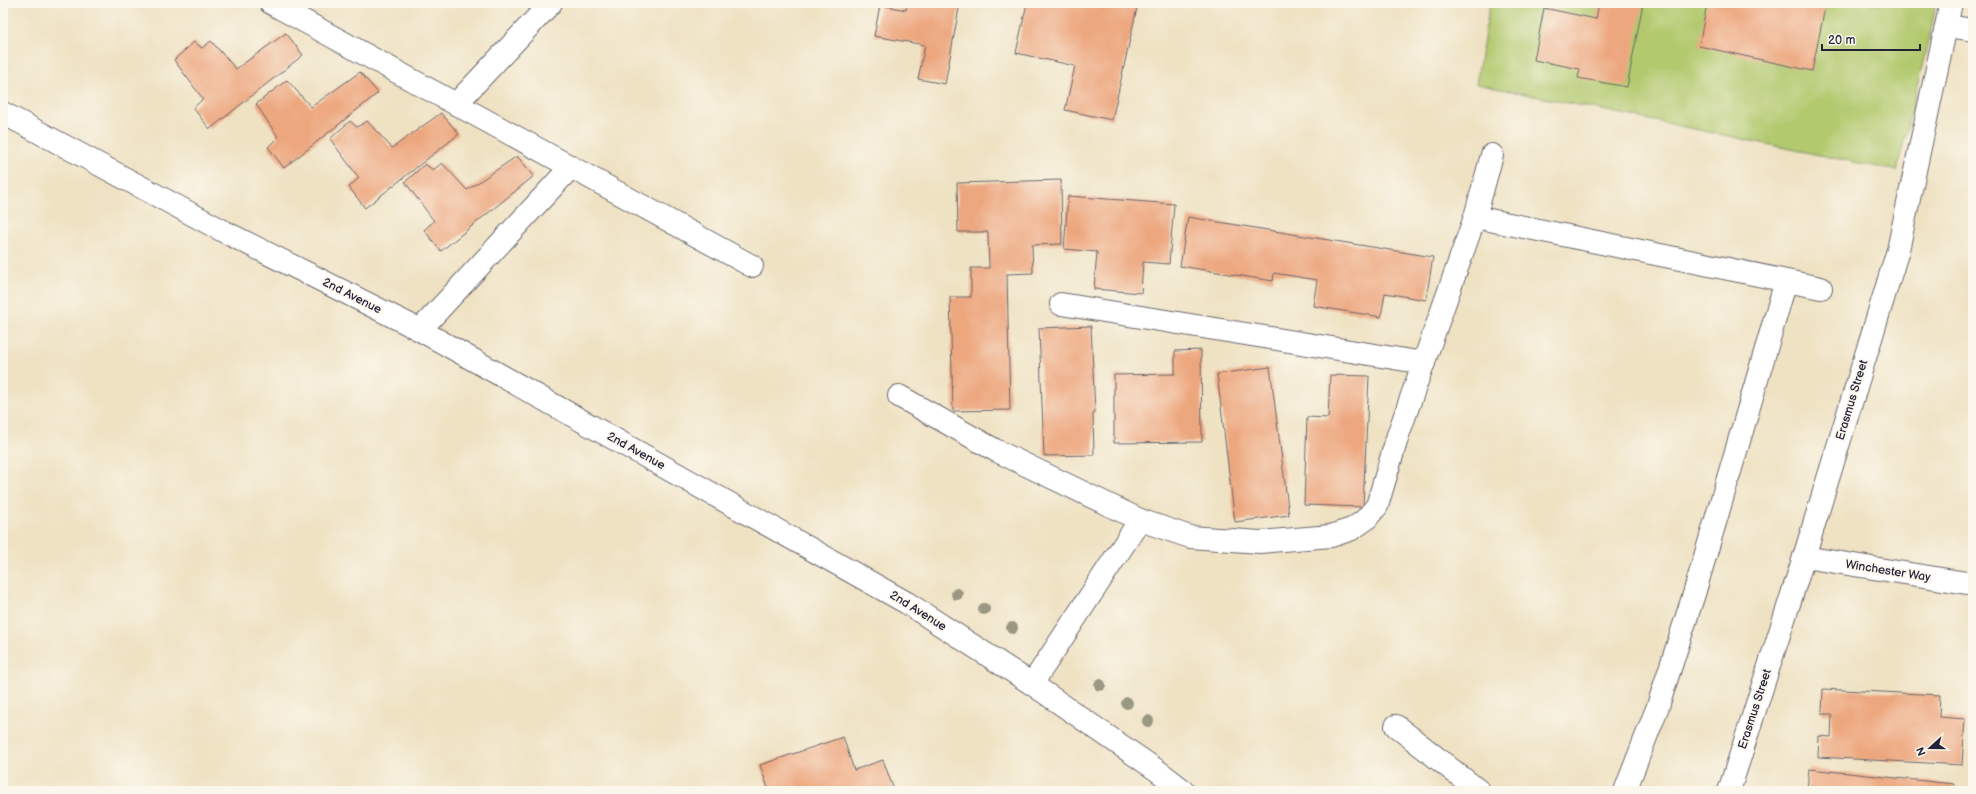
<svg xmlns="http://www.w3.org/2000/svg" width="1976" height="794" viewBox="0 0 1976 794" font-family="'Balsamiq Sans',sans-serif">
<rect width="100%" height="100%" fill="#fbf7ec"/>
<filter id="ink" filterUnits="userSpaceOnUse"><feTurbulence type="fractalNoise" baseFrequency=".025" numOctaves="2"/><feDisplacementMap in="SourceGraphic" scale="8" xChannelSelector="R" yChannelSelector="G"/><feConvolveMatrix kernelMatrix="1 2 1 2 8 2 1 2 1" color-interpolation-filters="sRGB"/></filter>
<filter id="wash" filterUnits="userSpaceOnUse"><feTurbulence type="fractalNoise" baseFrequency=".012" numOctaves="4" result="noise"/><feDisplacementMap in="SourceGraphic" scale="16" xChannelSelector="R" yChannelSelector="G"/><feGaussianBlur stdDeviation="0.9" result="paint"/><feColorMatrix in="noise" values="0 0 0 0 0 0 0 0 0 0 0 0 0 0 0 0 0 1.4 0 .05"/><feComposite in="paint" operator="in"/></filter>
<g filter="url(#wash)">
<rect width="100%" height="100%" fill="#efe2c3"/>
<path fill="#b2c96e" stroke="#6a7654" d="M 1490,3 L 1935,3 L 1934,16 L 1897,171 L 1476,84 Z"/>
<g id="blocks">
<g fill="#eda77f">
<path d="M 907,3 L 960,3 L 945,84 L 918,79 L 925,45 L 874,36 L 880,5 L 906,10 Z"/>
<path d="M 1027,3 L 1138,3 L 1112,120 L 1065,110 L 1075,66 L 1016,53 Z"/>
<path d="M 1599,3 L 1643,3 L 1627,87 L 1578,78 L 1580,69 L 1534,60 L 1544,8 L 1596,19 Z"/>
<path d="M 1707,3 L 1826,3 L 1812,71 L 1699,46 Z"/>
<path d="M 286,33 L 303,55 L 210,129 L 193,108 L 203,99 L 174,60 L 194,42 L 202,48 L 211,41 L 236,69 Z"/>
<path d="M 360,72 L 378,93 L 284,168 L 268,147 L 278,137 L 256,104 L 287,80 L 311,107 Z"/>
<path d="M 441,113 L 459,134 L 365,208 L 349,187 L 359,178 L 330,139 L 350,121 L 357,127 L 367,121 L 392,148 Z"/>
<path d="M 517,156 L 534,176 L 441,251 L 424,230 L 434,221 L 405,182 L 425,164 L 433,170 L 442,163 L 467,190 Z"/>
<path d="M 1061,180 L 1062,244 L 1032,245 L 1033,273 L 1007,274 L 1010,410 L 953,411 L 950,297 L 971,297 L 971,268 L 989,268 L 988,232 L 958,232 L 957,183 Z"/>
<path d="M 1068,196 L 1174,204 L 1169,264 L 1143,262 L 1141,293 L 1094,289 L 1097,252 L 1064,249 Z"/>
<path d="M 1188,217 L 1433,257 L 1426,300 L 1385,293 L 1381,317 L 1313,306 L 1317,280 L 1274,273 L 1273,281 L 1180,266 Z"/>
<path d="M 1091,326 L 1095,413 L 1093,414 L 1094,455 L 1044,456 L 1039,328 Z"/>
<path d="M 1201,350 L 1202,442 L 1114,443 L 1114,375 L 1175,374 L 1175,351 Z"/>
<path d="M 1270,367 L 1289,515 L 1235,522 L 1217,374 Z"/>
<path d="M 1330,375 L 1369,376 L 1363,507 L 1304,505 L 1307,417 L 1328,418 Z"/>
<path d="M 1823,689 L 1940,695 L 1939,717 L 1965,719 L 1962,765 L 1818,757 L 1819,736 L 1831,737 L 1832,714 L 1822,714 Z"/>
<path d="M 843,737 L 854,770 L 883,760 L 894,790 L 769,791 L 760,765 Z"/>
<path d="M 1809,769 L 1954,784 L 1953,791 L 1807,791 Z"/>
</g>
</g>
</g>
<g filter="url(#ink)">
<use href="#blocks" fill-opacity="0" stroke="#6a656b" stroke-width="1"/>
<g fill="none" stroke-linecap="round" stroke-linejoin="round">
<defs>
<g id="minor">
<path d="M 271,3 L 571,167 L 420,330"/>
<path d="M 1948,26 L 1973,30"/>
<path d="M 456,104 L 551,3"/>
<path d="M 571,167 L 752,266"/>
<path d="M 1475,217 L 1821,288"/>
<path d="M 1061,304 L 1424,363"/>
<path d="M 899,396 L 995,450 L 1140,520"/>
<path d="M 1804,557 L 1973,584"/>
<path d="M 1032,684 L 1140,520 L 1190,537 L 1260,542 L 1331,536 L 1352,529 L 1365,520 L 1377,506 L 1398,435 L 1475,217 L 1492,155"/>
<path d="M 1396,726 L 1479,791"/>
<path d="M 1625,791 L 1658,706 L 1694,594 L 1786,281"/>
<path d="M 1729,791 L 1804,557 L 1898,250 L 1951,3"/>
</g>
<path id="tertiary" d="M 3,113 L 225,232 L 420,330 L 907,603 L 1032,684 L 1158,771 L 1184,791"/>
</defs>
<use href="#minor" stroke="#6a656b" stroke-width="24"/>
<use href="#tertiary" stroke="#6a656b" stroke-width="24"/>
<use href="#minor" stroke="#fff" stroke-width="22"/>
<use href="#tertiary" stroke="#fff" stroke-width="22"/>
</g>
<g fill="#9a9882">
<circle cx="957" cy="594" r="6"/>
<circle cx="984" cy="609" r="6"/>
<circle cx="1012" cy="628" r="6"/>
<circle cx="1100" cy="685" r="6"/>
<circle cx="1127" cy="703" r="6"/>
<circle cx="1148" cy="721" r="6"/>
</g>
</g>
<g text-anchor="middle" dominant-baseline="central" stroke-width="4" stroke-linejoin="round" paint-order="stroke">
<g font-size="12" fill="#22223b" stroke="#fbf7ec">
<text transform="translate(352 296) rotate(27)">2nd Avenue</text>
<text transform="translate(1852 400) rotate(-73)">Erasmus Street</text>
<text transform="translate(636 451) rotate(29)">2nd Avenue</text>
<text transform="translate(1888 571) rotate(9)">Winchester Way</text>
<text transform="translate(918 611) rotate(32)">2nd Avenue</text>
<text transform="translate(1755 709) rotate(-72)">Erasmus Street</text>
</g>
</g>
<rect width="1976" height="794" fill="none" stroke="#fbf7ec" stroke-width="16"/>
<g transform="translate(1930 748) rotate(249)" stroke="#fbf7ec" stroke-width="3" paint-order="stroke">
<path d="M0-3L7 15L0 10L-7 15Z" fill="#22223b"/>
<text y="-6" font-size="11" font-weight="bold" text-anchor="middle" fill="#22223b">N</text>
</g>
<path d="M1822 44v6h98v-6" fill="none" stroke="#22223b" stroke-width="2"/>
<text x="1828" y="44" font-size="12" fill="#22223b" stroke="#fbf7ec" stroke-width="3" paint-order="stroke">20 m</text>
</svg>
